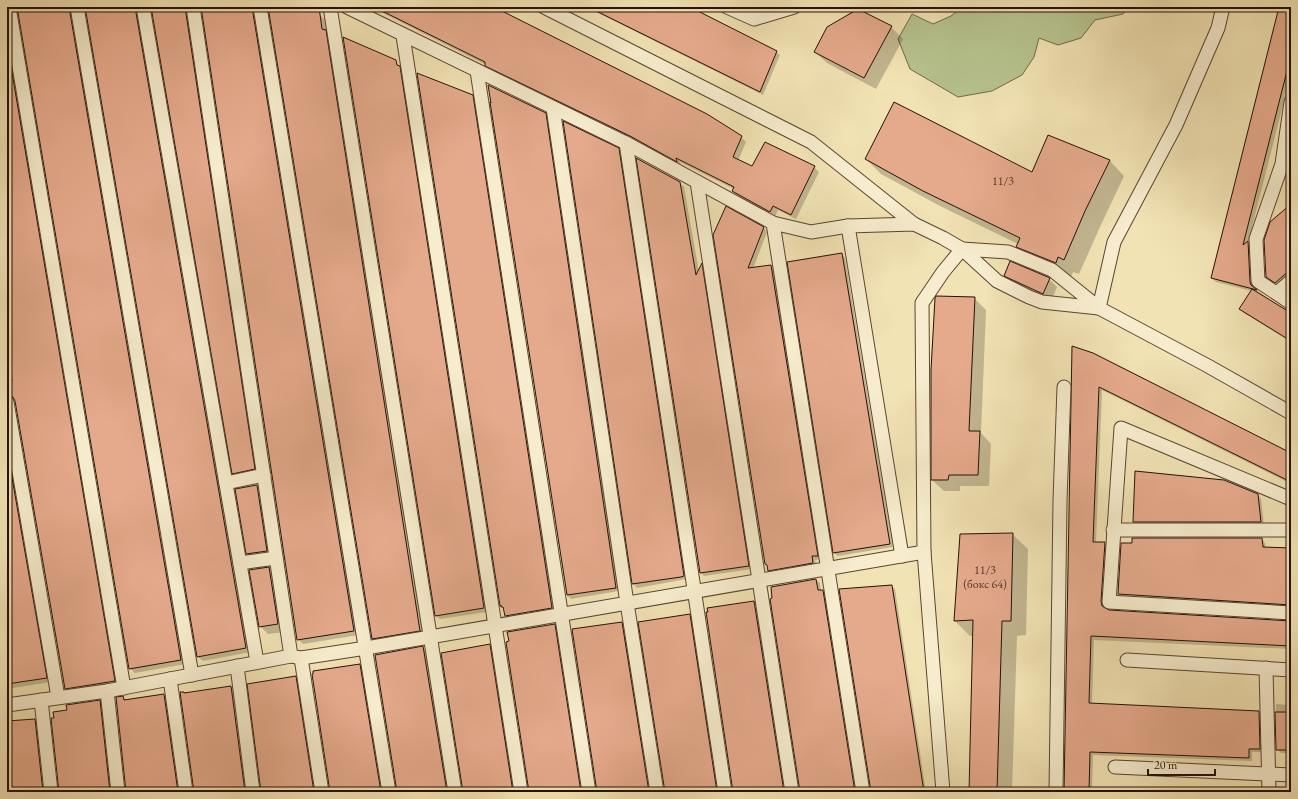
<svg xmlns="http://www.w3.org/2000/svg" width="1298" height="799" viewBox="0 0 1298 799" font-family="'EB Garamond',serif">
<rect width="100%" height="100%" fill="#f2e3b4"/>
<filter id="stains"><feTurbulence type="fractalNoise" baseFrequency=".005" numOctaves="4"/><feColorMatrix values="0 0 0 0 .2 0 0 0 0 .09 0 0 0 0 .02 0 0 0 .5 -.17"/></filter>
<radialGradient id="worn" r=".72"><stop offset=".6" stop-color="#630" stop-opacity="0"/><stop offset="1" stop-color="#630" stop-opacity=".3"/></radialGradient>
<path fill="#b7c490" stroke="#6e6a4c" d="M 962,7 L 1129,7 L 1123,14 L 1095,20 L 1081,38 L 1058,45 L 1039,38 L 1034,57 L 1022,75 L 992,91 L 958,97 L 910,69 L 898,39 L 912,14 L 933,24 L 951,16 Z"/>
<g fill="#0003">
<path d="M 18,7 L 76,7 L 186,664 L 135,673 L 130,668 Z"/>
<path d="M 86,7 L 142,7 L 251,652 L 203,661 L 198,657 Z"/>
<path d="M 152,7 L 192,7 L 259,473 L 238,478 L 233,473 Z"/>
<path d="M 202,7 L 259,7 L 359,635 L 303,644 L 298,639 Z"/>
<path d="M 269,7 L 302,7 L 319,14 L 324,19 L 327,32 L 330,36 L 424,635 L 378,643 L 373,638 Z"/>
<path d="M 371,7 L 492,7 L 741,137 L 746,142 L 738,161 L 753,168 L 814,167 L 819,172 L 796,219 L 778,210 L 775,217 L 738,196 L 733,191 L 734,189 L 680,162 L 681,165 L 635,140 L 491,70 L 486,65 Z"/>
<path d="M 586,7 L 696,7 L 695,11 L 776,52 L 780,55 L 763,95 Z"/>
<path d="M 1280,7 L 1291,7 L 1291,88 L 1288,85 L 1248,243 L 1251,246 L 1254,289 L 1287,311 L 1291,311 L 1291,342 L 1244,313 L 1241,309 L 1252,291 L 1216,282 L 1212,278 Z"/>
<path d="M 7,22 L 119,686 L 70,693 L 66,688 L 16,400 L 11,398 L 7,401 Z"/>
<path d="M 891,27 L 903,39 L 876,89 L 827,63 L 815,52 Z"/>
<path d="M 395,61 L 403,71 L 487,612 L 440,619 L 436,616 Z"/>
<path d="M 418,74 L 472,96 L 476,100 L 555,611 L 509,619 L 506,616 L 505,609 L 501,605 Z"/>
<path d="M 545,114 L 549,117 L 619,591 L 571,599 L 567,595 Z"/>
<path d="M 564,123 L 618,149 L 622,153 L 687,579 L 637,588 L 633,584 Z"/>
<path d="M 866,159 L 1032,173 L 1109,160 L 1124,176 L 1100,227 L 1079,274 L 1073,272 L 1071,277 L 1032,262 L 1017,246 L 1018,244 L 940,206 L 881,174 Z"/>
<path d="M 680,183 L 684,187 L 699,272 L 702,265 L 705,268 L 752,569 L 704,576 L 701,573 Z"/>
<path d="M 1291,205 L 1291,278 L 1280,286 L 1271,280 Z"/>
<path d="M 726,208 L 764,228 L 767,232 L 753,269 L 771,266 L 775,269 L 821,559 L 815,560 L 817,566 L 773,574 L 769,570 Z"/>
<path d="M 841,254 L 845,258 L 893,547 L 838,556 L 834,553 Z"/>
<path d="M 1005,275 L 1049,279 L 1057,287 L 1051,301 L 1013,283 Z"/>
<path d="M 974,298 L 986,310 L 981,433 L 991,444 L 989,486 L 960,486 L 960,491 L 944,491 L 932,480 Z"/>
<path d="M 1073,348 L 1291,454 L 1291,484 L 1102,390 L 1096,543 L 1105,543 L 1108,547 L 1104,606 L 1106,610 L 1291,622 L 1291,649 L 1094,640 L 1092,704 L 1259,712 L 1262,716 L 1263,752 L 1252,752 L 1252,761 L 1093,755 L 1092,792 L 1065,792 Z"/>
<path d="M 7,429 L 51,682 L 7,689 Z"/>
<path d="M 257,486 L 265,494 L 274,559 L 255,561 L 247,554 Z"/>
<path d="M 1258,495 L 1261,499 L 1264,525 L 1138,525 L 1134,522 Z"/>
<path d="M 1012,534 L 1028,549 L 1026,635 L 1017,636 L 1012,792 L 970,792 L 973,636 L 970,636 L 955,621 L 961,535 Z"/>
<path d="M 1262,539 L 1265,543 L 1266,548 L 1291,549 L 1291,608 L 1122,598 L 1119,594 L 1122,544 Z"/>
<path d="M 269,568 L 277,576 L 285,632 L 268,634 L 260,626 Z"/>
<path d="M 816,580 L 820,583 L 821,591 L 826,595 L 858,792 L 801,792 Z"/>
<path d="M 891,586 L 895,589 L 926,792 L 872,792 Z"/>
<path d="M 754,602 L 758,606 L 787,792 L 734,792 Z"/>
<path d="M 689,615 L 693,619 L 720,792 L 666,792 Z"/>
<path d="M 622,623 L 625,627 L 652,792 L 598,792 Z"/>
<path d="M 554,625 L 558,628 L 584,792 L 530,792 Z"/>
<path d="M 490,646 L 493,649 L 516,792 L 464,792 Z"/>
<path d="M 422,647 L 426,651 L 449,792 L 397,792 Z"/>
<path d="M 360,665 L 363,669 L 383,792 L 331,792 Z"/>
<path d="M 295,677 L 299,681 L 317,792 L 262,792 Z"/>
<path d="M 231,687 L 235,691 L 248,792 L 195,792 L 184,693 L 185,694 Z"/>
<path d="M 164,695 L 167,699 L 181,792 L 127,792 L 123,697 L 126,700 Z"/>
<path d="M 100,701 L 103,705 L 113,792 L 60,792 L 69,711 Z"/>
<path d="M 1276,704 L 1291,705 L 1291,753 L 1281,753 L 1277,749 Z"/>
<path d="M 35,720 L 38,724 L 46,792 L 7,792 L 7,722 Z"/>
<rect x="1280" y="790" width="11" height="2"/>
</g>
<g fill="#e5aa8c" stroke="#251007">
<path d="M 17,7 L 69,7 L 181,660 L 129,669 Z"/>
<path d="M 85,7 L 135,7 L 246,648 L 197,657 Z"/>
<path d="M 151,7 L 185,7 L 255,469 L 232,474 Z"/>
<path d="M 201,7 L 252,7 L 354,631 L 297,640 Z"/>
<path d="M 268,7 L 319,7 L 322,29 L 326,30 L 420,631 L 372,639 Z"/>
<path d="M 374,7 L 494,7 L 707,114 L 742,136 L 733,157 L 752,166 L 765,142 L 815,166 L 791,215 L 773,206 L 770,212 L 732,191 L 734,187 L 676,158 L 677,162 L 630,136 L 485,66 L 485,62 Z"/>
<path d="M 588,7 L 690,7 L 777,51 L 760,92 Z"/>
<path d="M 1279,7 L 1291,7 L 1291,55 L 1243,245 L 1248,241 L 1250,282 L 1251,285 L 1257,290 L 1211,278 Z"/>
<path d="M 858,9 L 892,26 L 864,78 L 814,52 L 827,27 Z"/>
<path d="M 343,37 L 396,60 L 397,65 L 400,66 L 484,608 L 435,616 Z"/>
<path d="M 7,43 L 115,681 L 65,689 L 15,401 L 13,397 L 7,394 L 7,381 L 12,381 L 7,352 Z"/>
<path d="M 417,73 L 473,95 L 552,608 L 505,616 L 503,607 L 501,607 L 501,605 L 500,606 Z"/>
<path d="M 488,85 L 546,113 L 616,588 L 567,595 L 490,102 L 491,103 Z"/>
<path d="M 894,102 L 1032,172 L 1048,135 L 1110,160 L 1085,211 L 1064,260 L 1058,257 L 1056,263 L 1016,247 L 1020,238 L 923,191 L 865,159 Z"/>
<path d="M 563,121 L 619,148 L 684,576 L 681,577 L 632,584 Z"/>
<path d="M 636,158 L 680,182 L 696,275 L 702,263 L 749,566 L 700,573 Z"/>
<path d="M 1291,204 L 1291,269 L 1275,283 L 1266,277 L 1264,240 L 1270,222 Z"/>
<path d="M 726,206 L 764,227 L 748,268 L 771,265 L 818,556 L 812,556 L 813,563 L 768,571 L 767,565 L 765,564 L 713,235 Z"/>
<path d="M 842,253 L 890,544 L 833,553 L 787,262 Z"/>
<path d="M 1010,261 L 1050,278 L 1043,294 L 1004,276 Z"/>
<path d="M 1252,289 L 1291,313 L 1291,341 L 1239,309 Z"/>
<path d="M 936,296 L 975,297 L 969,431 L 980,431 L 978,475 L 949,475 L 948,480 L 931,480 L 931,370 L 935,298 Z"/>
<path d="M 1072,346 L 1093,353 L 1291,453 L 1291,482 L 1099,387 L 1093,542 L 1105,542 L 1101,601 L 1102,606 L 1109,610 L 1291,621 L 1291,646 L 1091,636 L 1089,703 L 1259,711 L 1260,749 L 1249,749 L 1249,758 L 1090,752 L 1089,792 L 1064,792 Z"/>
<path d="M 7,449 L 47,678 L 7,684 Z"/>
<path d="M 1135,471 L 1224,480 L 1258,494 L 1261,522 L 1133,522 Z"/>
<path d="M 257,485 L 267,551 L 246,554 L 235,489 Z"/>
<path d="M 1013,533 L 1011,621 L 1002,621 L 997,792 L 969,792 L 973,620 L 954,621 L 960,534 Z"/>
<path d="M 1132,538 L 1262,538 L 1263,547 L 1291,548 L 1291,605 L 1118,594 L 1121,543 L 1132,543 Z"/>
<path d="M 269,567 L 278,624 L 259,627 L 249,570 Z"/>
<path d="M 816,579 L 818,590 L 823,590 L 855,792 L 800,792 L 770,599 L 772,598 L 771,587 Z"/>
<path d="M 892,585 L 924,792 L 871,792 L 839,589 Z"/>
<path d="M 754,601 L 784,792 L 733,792 L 706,612 L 708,612 L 707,608 Z"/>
<path d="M 690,614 L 717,792 L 665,792 L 638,622 Z"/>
<path d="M 622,622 L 649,792 L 597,792 L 572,629 Z"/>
<path d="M 555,624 L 581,792 L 529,792 L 506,642 L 509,641 L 507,632 Z"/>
<path d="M 490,644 L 513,792 L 463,792 L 441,653 Z"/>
<path d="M 423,646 L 447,792 L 397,792 L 375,655 Z"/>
<path d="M 360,664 L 381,792 L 330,792 L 312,674 L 313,674 L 313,671 Z"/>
<path d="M 296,676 L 314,792 L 261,792 L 247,684 Z"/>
<path d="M 231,686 L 245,792 L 194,792 L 180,692 L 184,692 L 184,693 Z"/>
<path d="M 164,694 L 178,792 L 126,792 L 116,697 L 123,696 L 124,700 Z"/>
<path d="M 100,700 L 110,792 L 59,792 L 51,718 L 54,718 L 53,712 L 67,710 L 66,705 Z"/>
<path d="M 1275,712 L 1291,712 L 1291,750 L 1276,750 Z"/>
<path d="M 35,719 L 43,792 L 7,792 L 7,721 Z"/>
</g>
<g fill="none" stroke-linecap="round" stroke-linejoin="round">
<defs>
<g id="service">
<path d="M 9,7 L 124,688"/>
<path d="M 77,7 L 192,675"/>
<path d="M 143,7 L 257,662"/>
<path d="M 193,7 L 291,656"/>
<path d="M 260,7 L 389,792"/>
<path d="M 330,7 L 455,792"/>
<path d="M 347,7 L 626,143 L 773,223 L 811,232 L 848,226 L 914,224 L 943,238 L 962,249 L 997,281 L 1029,297 L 1042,302 L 1099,308"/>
<path d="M 544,7 L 811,142 L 914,224"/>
<path d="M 727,7 L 754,19 L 794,7"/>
<path d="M 1223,7 L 1218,28 L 1176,125 L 1114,242 L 1099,308 L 1208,366 L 1291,413"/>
<path d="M 403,36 L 521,792"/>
<path d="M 477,71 L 589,792"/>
<path d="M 1291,102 L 1282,164 L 1256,239 L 1258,281 L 1291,303"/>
<path d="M 553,108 L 627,603 L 657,792"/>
<path d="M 626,143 L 725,792"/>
<path d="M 697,182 L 792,792"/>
<path d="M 773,223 L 863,792"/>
<path d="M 848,226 L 902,556"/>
<path d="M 962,249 L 1008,252 L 1052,270 L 1099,308"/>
<path d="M 1277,293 L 1291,281"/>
<path d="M 7,402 L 58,697"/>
<path d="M 226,483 L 264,475"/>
<path d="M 1291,499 L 1121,428 L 1109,602 L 1291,613"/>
<path d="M 1113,530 L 1291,530"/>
<path d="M 924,552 L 943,792"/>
<path d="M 240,563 L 276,558"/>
<path d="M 301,658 L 322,792"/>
<path d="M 1127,660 L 1291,670"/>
<path d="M 237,666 L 253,792"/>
<path d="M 1266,668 L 1269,792"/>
<path d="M 170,679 L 186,792"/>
<path d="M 107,691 L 118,792"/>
<path d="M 41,700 L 51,792"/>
<path d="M 7,705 L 107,691 L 291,656 L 301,658 L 366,648 L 924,552 L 922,303 L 943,272 L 962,249"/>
<path d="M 1115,767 L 1291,775"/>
<path d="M 1056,792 L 1060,501 L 1064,387"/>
</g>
</defs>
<use href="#service" stroke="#584532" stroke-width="15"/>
<use href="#service" stroke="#f7edce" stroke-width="13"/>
</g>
<g text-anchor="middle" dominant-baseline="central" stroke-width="3" stroke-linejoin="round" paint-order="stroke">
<g font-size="12" fill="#553628">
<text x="1003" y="181">11/3</text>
<text x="985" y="570">11/3<tspan x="985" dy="14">(бокс 64)</tspan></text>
</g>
</g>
<rect width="1298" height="799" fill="none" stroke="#f2e3b4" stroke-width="24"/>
<rect x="8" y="8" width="1282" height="783" fill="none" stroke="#251007" stroke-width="2"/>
<rect x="12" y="12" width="1274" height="775" fill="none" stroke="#251007"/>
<path d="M1148 769v6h67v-6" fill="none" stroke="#251007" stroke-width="2"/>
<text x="1154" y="769" font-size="12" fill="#251007" stroke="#f7edce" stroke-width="3" paint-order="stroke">20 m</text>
<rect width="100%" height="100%" filter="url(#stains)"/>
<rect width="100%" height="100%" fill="url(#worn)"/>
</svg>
